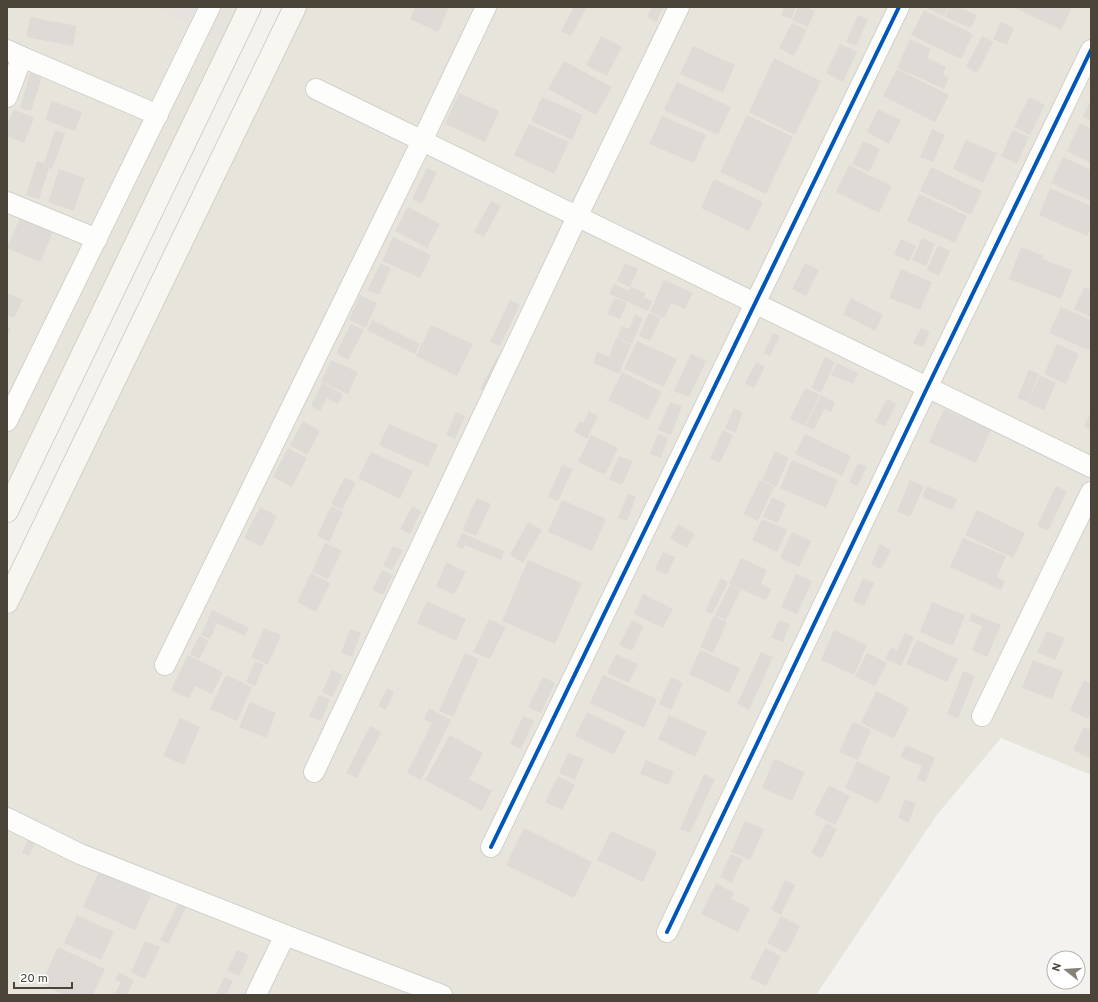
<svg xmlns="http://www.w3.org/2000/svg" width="1098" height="1002" viewBox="0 0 1098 1002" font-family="Overpass,sans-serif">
<rect width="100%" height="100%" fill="#f4f2ee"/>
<g fill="#e7e4dc">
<path d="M 7,7 L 151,7 L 230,49 L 7,511 Z"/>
<path d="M 295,7 L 1091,7 L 1091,775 L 1001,738 L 936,816 L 816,995 L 7,995 L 7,602 Z"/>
</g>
<path fill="#e6e2de" d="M 151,7 L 250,7 L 230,49 Z"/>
<g fill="#dedbd6">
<path d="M 415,7 L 449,7 L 438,32 L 410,19 Z"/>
<path d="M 574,7 L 587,7 L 571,36 L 561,31 Z"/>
<path d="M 652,7 L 664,7 L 656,22 L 647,17 Z"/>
<path d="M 784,7 L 796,7 L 791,19 L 781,15 Z"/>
<path d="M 798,7 L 807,7 L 815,11 L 808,27 L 792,20 Z"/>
<path d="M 924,7 L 948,7 L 944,16 Z"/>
<path d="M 949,7 L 958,7 L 977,15 L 971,28 L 945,17 Z"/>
<path d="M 1013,7 L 1072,7 L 1061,30 Z"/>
<path d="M 924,10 L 973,34 L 961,59 L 911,35 Z"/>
<path d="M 858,15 L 868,19 L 856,46 L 846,42 Z"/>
<path d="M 30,17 L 77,26 L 73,46 L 26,37 Z"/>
<path d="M 1001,22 L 1014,28 L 1007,45 L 993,39 Z"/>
<path d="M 792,23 L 807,30 L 794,56 L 779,48 Z"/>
<path d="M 601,36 L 622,47 L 607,76 L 586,65 Z"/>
<path d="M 982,36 L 993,42 L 977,73 L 966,67 Z"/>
<path d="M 910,39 L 931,49 L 927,58 L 946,67 L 943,75 L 949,78 L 944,89 L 897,68 Z"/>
<path d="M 840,44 L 857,52 L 843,82 L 826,73 Z"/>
<path d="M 693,46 L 735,65 L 723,93 L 680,74 Z"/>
<path d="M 774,58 L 821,81 L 795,135 L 749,112 Z"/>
<path d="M 564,61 L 612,87 L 596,115 L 548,89 Z"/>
<path d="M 897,69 L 949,95 L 935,122 L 883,96 Z"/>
<path d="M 30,73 L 42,77 L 31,111 L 20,108 Z"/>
<path d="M 677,82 L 731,107 L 718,135 L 664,110 Z"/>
<path d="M 459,93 L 499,111 L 485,142 L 445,124 Z"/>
<path d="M 542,97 L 583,115 L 572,140 L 531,121 Z"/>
<path d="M 1029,97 L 1045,105 L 1030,135 L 1014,127 Z"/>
<path d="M 1091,99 L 1091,121 L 1083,117 Z"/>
<path d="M 52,101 L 82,112 L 75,131 L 45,120 Z"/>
<path d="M 14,109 L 34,118 L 24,143 L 7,136 L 7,124 Z"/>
<path d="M 878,109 L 901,120 L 889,144 L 867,132 Z"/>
<path d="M 747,115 L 793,137 L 766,194 L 720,172 Z"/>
<path d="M 662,116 L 706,135 L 694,163 L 649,144 Z"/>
<path d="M 1080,123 L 1091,128 L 1091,163 L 1067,151 Z"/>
<path d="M 529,124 L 569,142 L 554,174 L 514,155 Z"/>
<path d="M 932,129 L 945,135 L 933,162 L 920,157 Z"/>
<path d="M 55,130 L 65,134 L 52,169 L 49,168 L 39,199 L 26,195 L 37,161 L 44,163 Z"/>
<path d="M 1013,130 L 1029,137 L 1017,164 L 1001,156 Z"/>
<path d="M 966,140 L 997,153 L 983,183 L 953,169 Z"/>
<path d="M 863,141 L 880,149 L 869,172 L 852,164 Z"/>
<path d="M 1063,157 L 1091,170 L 1091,201 L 1051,183 Z"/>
<path d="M 849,165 L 892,186 L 879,213 L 836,192 Z"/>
<path d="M 931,167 L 982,191 L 971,215 L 920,191 Z"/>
<path d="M 427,168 L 437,172 L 422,204 L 412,199 Z"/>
<path d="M 59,169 L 85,178 L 74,211 L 48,202 Z"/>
<path d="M 714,179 L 763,202 L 749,231 L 701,208 Z"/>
<path d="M 1050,188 L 1091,206 L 1091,227 L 1087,236 L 1039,215 Z"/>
<path d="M 919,194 L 967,216 L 955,243 L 907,221 Z"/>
<path d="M 491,201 L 501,206 L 484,237 L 474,232 Z"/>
<path d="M 408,207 L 440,224 L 427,248 L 395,231 Z"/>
<path d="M 23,211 L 56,225 L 40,262 L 7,248 Z"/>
<path d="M 393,237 L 431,255 L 420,278 L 382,261 Z"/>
<path d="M 922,238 L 935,244 L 926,266 L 912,260 Z"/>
<path d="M 901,239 L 916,246 L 909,261 L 894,254 Z"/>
<path d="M 938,245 L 950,251 L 939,276 L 927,270 Z"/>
<path d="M 1021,247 L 1044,256 L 1042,259 L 1072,270 L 1061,299 L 1009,279 Z"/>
<path d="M 381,263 L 391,268 L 379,295 L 367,290 Z"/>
<path d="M 625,263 L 638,269 L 630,287 L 617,281 Z"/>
<path d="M 805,263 L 819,270 L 806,296 L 792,289 Z"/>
<path d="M 901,269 L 932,282 L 920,310 L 889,298 Z"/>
<path d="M 664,280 L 693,293 L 685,309 L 671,303 L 664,318 L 650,312 Z"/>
<path d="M 614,284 L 629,291 L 631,287 L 646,293 L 644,297 L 652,301 L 648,311 L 609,294 Z"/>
<path d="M 1084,287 L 1091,290 L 1091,317 L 1074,309 Z"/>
<path d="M 7,293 L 23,300 L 14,318 L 7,315 Z"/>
<path d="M 360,295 L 377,303 L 366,328 L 349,320 Z"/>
<path d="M 614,298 L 627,303 L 620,319 L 607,314 Z"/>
<path d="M 851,298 L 883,315 L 875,331 L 843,314 Z"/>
<path d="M 510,300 L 520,305 L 500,346 L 490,342 Z"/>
<path d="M 1061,307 L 1091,320 L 1091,351 L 1049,333 Z"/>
<path d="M 649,313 L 661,318 L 650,341 L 639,336 Z"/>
<path d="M 635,314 L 643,318 L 632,344 L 617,338 L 622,326 L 629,329 Z"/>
<path d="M 372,320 L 420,344 L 415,354 L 367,330 Z"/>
<path d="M 351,324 L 364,330 L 348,360 L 336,353 Z"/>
<path d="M 431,325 L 473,344 L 457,376 L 416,356 Z"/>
<path d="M 7,327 L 11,328 L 7,337 Z"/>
<path d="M 921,328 L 930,332 L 923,347 L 913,343 Z"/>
<path d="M 773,333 L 780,336 L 770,356 L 764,353 Z"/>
<path d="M 616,338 L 631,345 L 619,374 L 593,363 L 597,352 L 609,357 Z"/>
<path d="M 637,341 L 677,359 L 664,387 L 624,369 Z"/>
<path d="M 1057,344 L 1079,354 L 1066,384 L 1044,374 Z"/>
<path d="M 691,354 L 706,361 L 689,397 L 674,391 Z"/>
<path d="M 497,357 L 504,360 L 487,393 L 480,389 Z"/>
<path d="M 825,357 L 835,362 L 821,393 L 811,388 Z"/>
<path d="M 331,360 L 358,372 L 348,394 L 321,382 Z"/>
<path d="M 756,362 L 765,367 L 754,388 L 745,383 Z"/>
<path d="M 837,363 L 858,373 L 853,384 L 831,375 Z"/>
<path d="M 1029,370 L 1039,374 L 1028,402 L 1017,398 Z"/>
<path d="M 622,372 L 662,392 L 648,420 L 608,400 Z"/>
<path d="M 1040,375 L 1056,383 L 1044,410 L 1028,403 Z"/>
<path d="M 322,383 L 343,394 L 338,404 L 327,398 L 320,411 L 311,406 Z"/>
<path d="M 805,388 L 820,395 L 805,426 L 790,419 Z"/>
<path d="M 821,395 L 835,402 L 831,412 L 824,409 L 814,430 L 806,426 Z"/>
<path d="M 887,399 L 896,404 L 885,427 L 875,422 Z"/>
<path d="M 670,402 L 682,406 L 671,435 L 658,430 Z"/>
<path d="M 734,408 L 743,413 L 735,433 L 725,428 Z"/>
<path d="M 944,409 L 991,430 L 976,463 L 929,442 Z"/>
<path d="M 589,411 L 598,416 L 587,439 L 574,432 L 579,422 L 583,423 Z"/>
<path d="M 456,412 L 465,416 L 455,439 L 446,435 Z"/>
<path d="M 1091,412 L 1091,430 L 1084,426 Z"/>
<path d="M 303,421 L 320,431 L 307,455 L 290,445 Z"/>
<path d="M 389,424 L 438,445 L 428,467 L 379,445 Z"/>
<path d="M 723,430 L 733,435 L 720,463 L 710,458 Z"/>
<path d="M 658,434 L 668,438 L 661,458 L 650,454 Z"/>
<path d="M 805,434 L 851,456 L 842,476 L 795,454 Z"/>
<path d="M 591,435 L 618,448 L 605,475 L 578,462 Z"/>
<path d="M 288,448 L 307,458 L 292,487 L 273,477 Z"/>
<path d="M 775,451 L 789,458 L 776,487 L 762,480 Z"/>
<path d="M 371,452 L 413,471 L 400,499 L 358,478 Z"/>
<path d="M 619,456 L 633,461 L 622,485 L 609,479 Z"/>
<path d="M 792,460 L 838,480 L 826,508 L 780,488 Z"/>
<path d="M 858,463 L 867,467 L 857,486 L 849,482 Z"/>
<path d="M 562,465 L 573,469 L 558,501 L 548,497 Z"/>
<path d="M 345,477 L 356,483 L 342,510 L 331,504 Z"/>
<path d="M 760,480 L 774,487 L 758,521 L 743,514 Z"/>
<path d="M 910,480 L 924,486 L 910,517 L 897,511 Z"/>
<path d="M 927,486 L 957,499 L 952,510 L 922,497 Z"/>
<path d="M 1056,486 L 1067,491 L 1048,531 L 1037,526 Z"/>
<path d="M 628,494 L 636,497 L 627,521 L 618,518 Z"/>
<path d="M 772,497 L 786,504 L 778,523 L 763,517 Z"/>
<path d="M 477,498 L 491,504 L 476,536 L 462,530 Z"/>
<path d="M 562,500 L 606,519 L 592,551 L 548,532 Z"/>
<path d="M 331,506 L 343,512 L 329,542 L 317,536 Z"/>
<path d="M 412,506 L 421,511 L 410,534 L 400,529 Z"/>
<path d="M 260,507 L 277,516 L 262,547 L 244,538 Z"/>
<path d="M 977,510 L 1025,533 L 1013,558 L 965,535 Z"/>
<path d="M 762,519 L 787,530 L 777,552 L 752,540 Z"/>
<path d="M 528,522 L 542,530 L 523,563 L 510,555 Z"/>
<path d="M 678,524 L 695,534 L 687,548 L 670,539 Z"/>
<path d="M 792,532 L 811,541 L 799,567 L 780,558 Z"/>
<path d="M 462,533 L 504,551 L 501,560 L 465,545 L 463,549 L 456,546 Z"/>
<path d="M 963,538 L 1006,556 L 997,577 L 1005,581 L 1001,590 L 950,567 Z"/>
<path d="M 325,543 L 342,551 L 328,579 L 312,572 Z"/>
<path d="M 880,544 L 891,550 L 881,569 L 871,564 Z"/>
<path d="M 393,546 L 403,550 L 392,570 L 383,566 Z"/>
<path d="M 663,552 L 675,557 L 667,575 L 655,569 Z"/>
<path d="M 741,558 L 767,570 L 761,584 L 771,589 L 766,600 L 729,584 Z"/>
<path d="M 528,560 L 582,583 L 555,644 L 502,621 Z"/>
<path d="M 447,562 L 466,572 L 454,595 L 436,586 Z"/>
<path d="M 382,570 L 393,575 L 383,595 L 372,590 Z"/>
<path d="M 311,573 L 330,583 L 316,612 L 297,602 Z"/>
<path d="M 796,574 L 812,581 L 797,614 L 781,607 Z"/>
<path d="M 721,578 L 728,582 L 712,614 L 705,611 Z"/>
<path d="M 863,578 L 874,583 L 864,606 L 853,601 Z"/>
<path d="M 730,585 L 741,590 L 726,620 L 715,615 Z"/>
<path d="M 643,594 L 673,609 L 663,628 L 634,614 Z"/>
<path d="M 427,601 L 466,619 L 456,641 L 417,623 Z"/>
<path d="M 932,602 L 965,615 L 953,646 L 920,632 Z"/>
<path d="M 212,610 L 249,628 L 245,636 L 217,623 L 210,639 L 201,635 Z"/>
<path d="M 972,613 L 1001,625 L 987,657 L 972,650 L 982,626 L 969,621 Z"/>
<path d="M 714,616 L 727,622 L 713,653 L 700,647 Z"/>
<path d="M 489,619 L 506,627 L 490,659 L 473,652 Z"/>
<path d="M 632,620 L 644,626 L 632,651 L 619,645 Z"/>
<path d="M 779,620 L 790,624 L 783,642 L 771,638 Z"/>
<path d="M 264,628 L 281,635 L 268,665 L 251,657 Z"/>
<path d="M 350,629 L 361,633 L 352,657 L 341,653 Z"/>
<path d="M 834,630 L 867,645 L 854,675 L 821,660 Z"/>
<path d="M 1047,631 L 1065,638 L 1055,660 L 1037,652 Z"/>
<path d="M 905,633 L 914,637 L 901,666 L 885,659 L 891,647 L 897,650 Z"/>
<path d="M 199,636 L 209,641 L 199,659 L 190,654 Z"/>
<path d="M 917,640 L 958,659 L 947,682 L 906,664 Z"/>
<path d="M 700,650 L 740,668 L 729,693 L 689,674 Z"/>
<path d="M 761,652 L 773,657 L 749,710 L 737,704 Z"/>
<path d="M 465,653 L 479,659 L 453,717 L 439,711 Z"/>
<path d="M 867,653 L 887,663 L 875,686 L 855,676 Z"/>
<path d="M 616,654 L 638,664 L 629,683 L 607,673 Z"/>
<path d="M 188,655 L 223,672 L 212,694 L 195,686 L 189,699 L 171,690 Z"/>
<path d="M 1033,660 L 1063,671 L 1052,699 L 1022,688 Z"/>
<path d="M 255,661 L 264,665 L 255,686 L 246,682 Z"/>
<path d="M 332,670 L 343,675 L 332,697 L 322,692 Z"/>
<path d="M 963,671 L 975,676 L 958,719 L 947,714 Z"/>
<path d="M 226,675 L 252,687 L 237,721 L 210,709 Z"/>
<path d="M 603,675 L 657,699 L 644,728 L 590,703 Z"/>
<path d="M 543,677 L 555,683 L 541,713 L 528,707 Z"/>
<path d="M 671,677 L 683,683 L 671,710 L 659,704 Z"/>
<path d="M 1084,680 L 1091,684 L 1091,714 L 1088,719 L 1070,710 Z"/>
<path d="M 387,688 L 394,692 L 386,710 L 378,706 Z"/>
<path d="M 876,691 L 909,708 L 894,739 L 861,723 Z"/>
<path d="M 319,695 L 330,700 L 321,721 L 309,716 Z"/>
<path d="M 250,702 L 276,713 L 266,738 L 239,727 Z"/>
<path d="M 429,708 L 451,720 L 421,780 L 407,773 L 432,723 L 424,719 Z"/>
<path d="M 587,712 L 626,731 L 614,755 L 575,736 Z"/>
<path d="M 669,715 L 707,732 L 695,757 L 658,739 Z"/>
<path d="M 523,716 L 534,721 L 521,749 L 510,744 Z"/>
<path d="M 180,718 L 200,727 L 184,765 L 163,756 Z"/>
<path d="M 853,722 L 871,730 L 858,760 L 839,752 Z"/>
<path d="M 370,726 L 381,732 L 357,778 L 346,773 Z"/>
<path d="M 1084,727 L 1091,730 L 1091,759 L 1073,750 Z"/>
<path d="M 450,735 L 483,753 L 469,779 L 492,791 L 482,811 L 425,780 Z"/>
<path d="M 906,745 L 935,758 L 925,782 L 917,779 L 922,766 L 900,757 Z"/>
<path d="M 568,753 L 584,759 L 575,780 L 559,773 Z"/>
<path d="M 774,759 L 805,772 L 792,801 L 762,788 Z"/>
<path d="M 646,760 L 674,772 L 668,785 L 640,774 Z"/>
<path d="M 857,761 L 891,777 L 878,804 L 845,788 Z"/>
<path d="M 704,774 L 715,779 L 690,833 L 680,829 Z"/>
<path d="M 558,776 L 575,785 L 562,810 L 545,802 Z"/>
<path d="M 829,785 L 850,796 L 835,825 L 814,814 Z"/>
<path d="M 905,799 L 916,803 L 909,822 L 898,818 Z"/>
<path d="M 745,821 L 764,829 L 750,860 L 731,852 Z"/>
<path d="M 826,823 L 837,829 L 822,858 L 811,853 Z"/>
<path d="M 524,828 L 592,862 L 574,898 L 506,865 Z"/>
<path d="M 611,831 L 657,852 L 643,882 L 597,860 Z"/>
<path d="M 29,837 L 36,840 L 29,856 L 22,853 Z"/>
<path d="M 731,854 L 743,859 L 732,883 L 720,877 Z"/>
<path d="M 99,871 L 151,895 L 135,930 L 83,907 Z"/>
<path d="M 785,880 L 795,885 L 781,915 L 771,910 Z"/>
<path d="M 716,883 L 734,893 L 731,899 L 750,908 L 738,932 L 701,914 Z"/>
<path d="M 180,900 L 188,904 L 168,944 L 160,940 Z"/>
<path d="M 77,915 L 114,932 L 101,960 L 64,943 Z"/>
<path d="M 781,916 L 800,926 L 786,953 L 767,943 Z"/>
<path d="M 145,941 L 160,947 L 145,979 L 131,972 Z"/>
<path d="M 58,947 L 105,969 L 93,995 L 65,995 L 41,984 Z"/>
<path d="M 765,948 L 781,956 L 766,986 L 750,978 Z"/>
<path d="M 237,950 L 249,955 L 239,976 L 227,970 Z"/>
<path d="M 119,972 L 134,980 L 127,995 L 114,995 L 121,982 L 115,980 Z"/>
<path d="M 224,977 L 233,981 L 226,995 L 216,995 Z"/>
</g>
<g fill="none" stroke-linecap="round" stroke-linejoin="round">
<defs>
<g id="street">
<path d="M 7,50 L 22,57 L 7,97"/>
<path d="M 22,57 L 158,115"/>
<path d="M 316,89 L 1091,467"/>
<path d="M 7,202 L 97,239"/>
<path d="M 7,421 L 210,7"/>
<path d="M 165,665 L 422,141 L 486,7"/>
<path d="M 982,716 L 1091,492"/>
<path d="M 314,772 L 577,217 L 679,7"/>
<path d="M 7,818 L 80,854 L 285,935 L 442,995"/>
<path d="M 491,847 L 899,7"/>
<path d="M 667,932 L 927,388 L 1091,50"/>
<path d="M 256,995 L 285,935"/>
</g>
<g id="secondary">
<path d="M 7,511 L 250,7"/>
<path d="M 7,602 L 295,7"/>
</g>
</defs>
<use href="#street" stroke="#d2d0cb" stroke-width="22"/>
<use href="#secondary" stroke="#d3cfc5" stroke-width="24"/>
<use href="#street" stroke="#fdfdfc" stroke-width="20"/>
<use href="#secondary" stroke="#f7f6f1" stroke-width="22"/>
<defs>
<g id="cycleway">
<path d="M 491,847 L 899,7"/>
<path d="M 667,932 L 927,388 L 1091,50"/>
</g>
</defs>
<use href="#cycleway" stroke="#fff" stroke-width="6"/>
<use href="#cycleway" stroke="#0057b8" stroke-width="4"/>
</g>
<rect width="1098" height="1002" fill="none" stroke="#4b4439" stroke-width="16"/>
<g transform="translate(1066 970) rotate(287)"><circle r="19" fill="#ffffff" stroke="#b7b4b0"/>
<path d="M0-3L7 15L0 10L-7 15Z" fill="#868178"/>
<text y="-6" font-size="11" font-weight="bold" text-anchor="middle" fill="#4b4439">N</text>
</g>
<path d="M14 982v6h58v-6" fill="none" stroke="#4b4439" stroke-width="2"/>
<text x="20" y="982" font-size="12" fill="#4b4439" stroke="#ffffff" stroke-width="3" paint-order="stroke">20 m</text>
</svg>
